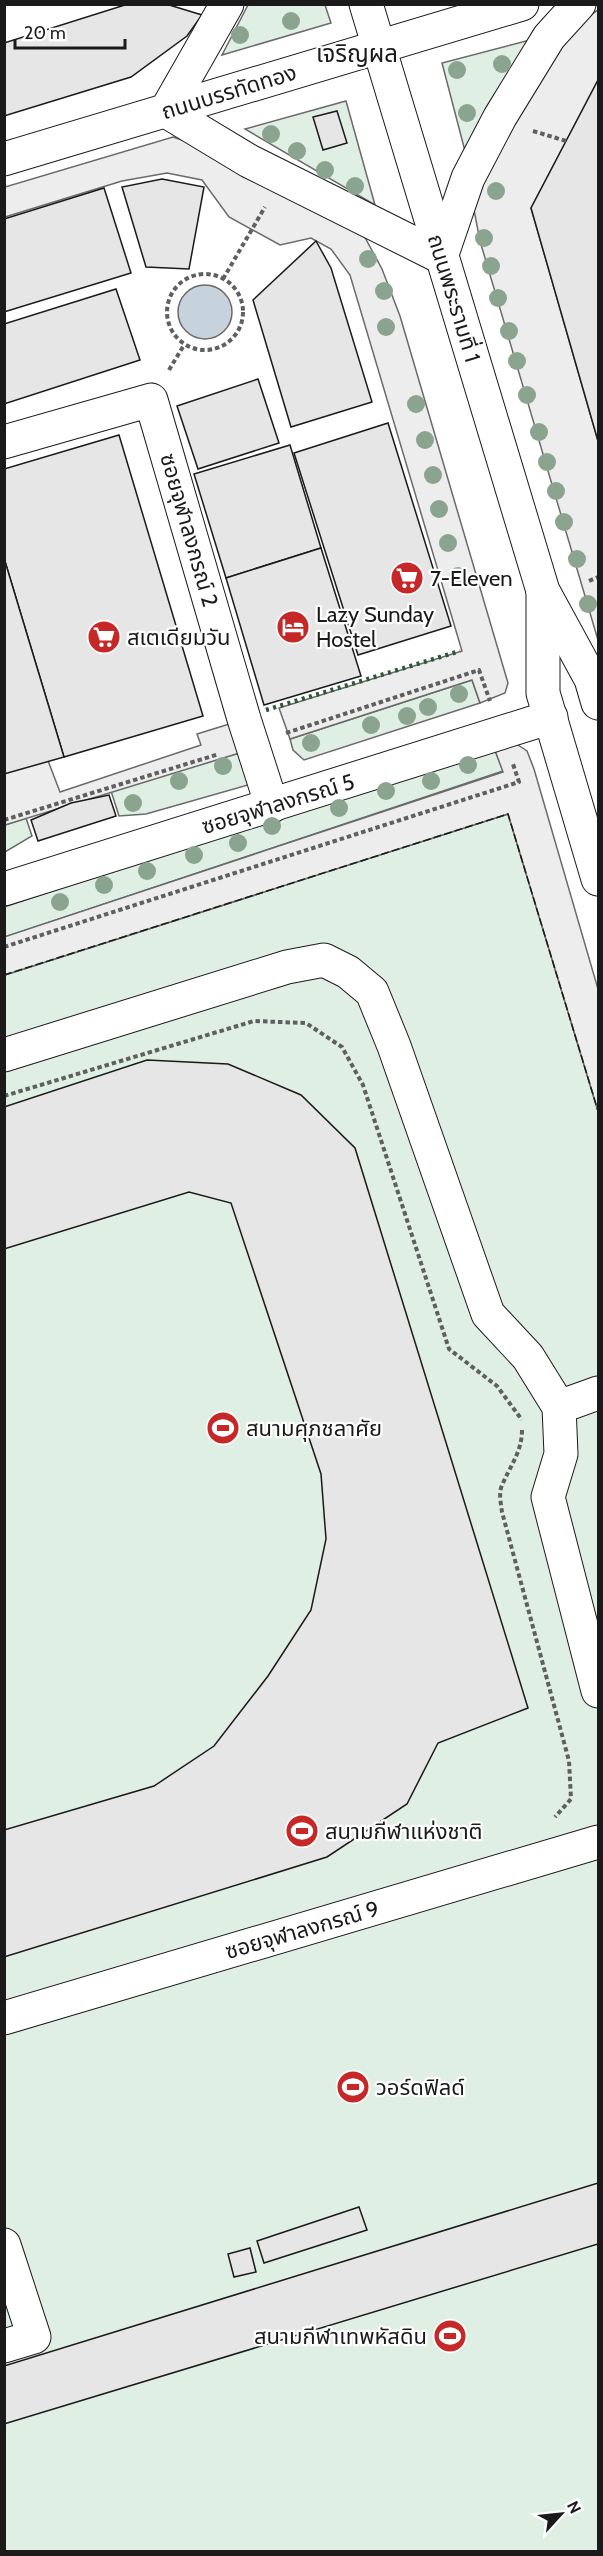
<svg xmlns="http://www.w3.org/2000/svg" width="603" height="2556" viewBox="0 0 603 2556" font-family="Cabin,'Noto Sans Thai',sans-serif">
<rect width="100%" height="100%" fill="#fff"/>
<g fill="#e0efe3" stroke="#6a6a6a" stroke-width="1.5">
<path d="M 248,5 L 325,5 L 331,23 L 222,55 Z"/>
<path d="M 530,40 L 465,151 L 442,63 Z"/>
<path d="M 346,101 L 375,205 L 245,129 Z"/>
<path d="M 472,680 L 480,703 L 304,760 L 293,750 L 290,739 Z"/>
<path d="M 493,745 L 503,771 L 5,937 L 4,907 Z"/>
<path d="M 246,751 L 255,783 L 146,814 L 119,816 L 111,791 Z"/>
<path d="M 508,814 L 598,1111 L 598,2551 L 5,2551 L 5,975 Z"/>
<path d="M 26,818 L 32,836 L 5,852 L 5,825 Z"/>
</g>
<g fill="#ededed" stroke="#6a6a6a" stroke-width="1.5">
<path d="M 598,10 L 598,80 L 531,208 L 598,441 L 598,640 L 480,241 L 474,210 L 478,183 L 567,30 Z"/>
<path d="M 173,137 L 203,147 L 362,232 L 382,269 L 400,316 L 508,683 L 505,693 L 480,703 L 472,680 L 290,739 L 279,708 L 462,651 L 350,275 L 331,249 L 311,238 L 280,245 L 229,217 L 202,180 L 167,173 L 122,181 L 5,217 L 5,187 Z"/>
<path d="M 4,624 L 42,745 L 60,792 L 201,745 L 197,734 L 239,721 L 246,751 L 5,825 Z"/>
<path d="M 515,743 L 527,751 L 534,769 L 598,989 L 598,1111 L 508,814 L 5,975 L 4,937 L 503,772 L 493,745 Z"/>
</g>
<circle fill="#c6d2dc" stroke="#6a6a6a" stroke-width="1.5" cx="205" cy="312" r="27"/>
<g fill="#e6e6e6" stroke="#1a1a1a" stroke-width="1.5">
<path d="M 128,4 L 166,4 L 202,15 L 187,36 L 131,77 L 4,116 L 4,43 Z"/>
<path d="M 598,80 L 598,441 L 531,208 Z"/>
<path d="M 337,111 L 347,143 L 323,150 L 313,117 Z"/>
<path d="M 162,179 L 204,187 L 189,269 L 146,267 L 122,187 Z"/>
<path d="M 104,188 L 131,273 L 4,312 L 4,219 Z"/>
<path d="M 316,241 L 331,268 L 372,402 L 291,427 L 253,300 Z"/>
<path d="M 116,289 L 140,360 L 4,404 L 4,324 Z"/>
<path d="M 258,379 L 279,443 L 198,469 L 177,406 Z"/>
<path d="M 388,423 L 451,626 L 358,655 L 294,453 Z"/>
<path d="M 119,435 L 203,716 L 64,757 L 4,558 L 4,469 Z"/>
<path d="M 290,445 L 321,548 L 226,578 L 194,474 Z"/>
<path d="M 321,548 L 361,676 L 264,705 L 226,578 Z"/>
<path d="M 4,558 L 64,757 L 4,774 Z"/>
<path d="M 109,795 L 116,816 L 38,841 L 31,820 L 71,803 Z"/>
<path d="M 147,1060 L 228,1064 L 301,1095 L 355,1148 L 528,1708 L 438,1743 L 407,1804 L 327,1857 L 4,1957 L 4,1830 L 154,1786 L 214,1746 L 268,1676 L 311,1610 L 326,1539 L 321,1474 L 231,1203 L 189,1192 L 4,1249 L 4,1107 Z"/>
<path d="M 598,2183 L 598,2244 L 4,2424 L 4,2366 Z"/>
<path d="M 359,2207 L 367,2230 L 264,2263 L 257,2241 Z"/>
<path d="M 250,2248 L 256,2272 L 234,2277 L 228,2254 Z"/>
</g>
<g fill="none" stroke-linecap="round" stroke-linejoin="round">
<defs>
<g id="minor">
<path d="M 4,442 L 151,400 L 244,719 L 272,806"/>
<path d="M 4,889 L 551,717"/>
<path d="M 4,1055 L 287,967 L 324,960 L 348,972 L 372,992 L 394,1046 L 488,1314 L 528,1357 L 559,1407 L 561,1454 L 548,1497 L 598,1691"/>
<path d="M 559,1407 L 598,1393"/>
<path d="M 4,2018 L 598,1842"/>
<path d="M 4,2245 L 34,2337 L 4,2346"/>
</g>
<g id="major">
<path d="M 366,4 L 543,591 L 591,679 L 598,703"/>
<path d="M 166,111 L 249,161 L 441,257"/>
<path d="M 166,111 L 227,4"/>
<path d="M 4,159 L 522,4"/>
<path d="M 441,257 L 468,178 L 500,117 L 549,37 L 579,4"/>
<path d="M 543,593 L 543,693 L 598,879"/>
</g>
</defs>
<use href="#minor" stroke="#1a1a1a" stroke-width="35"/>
<use href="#major" stroke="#1a1a1a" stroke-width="35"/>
<g stroke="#5f5f5f" stroke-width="4" stroke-dasharray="4.5 3" stroke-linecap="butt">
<path d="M 533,131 L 566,141"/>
<circle cx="205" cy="312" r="38"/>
<path d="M 223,279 L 265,207"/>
<path d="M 169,370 L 184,345"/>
<path d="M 589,581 L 598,577"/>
<path d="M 286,733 L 479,670 L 490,701"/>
<path d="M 4,820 L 219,754"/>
<path d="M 4,947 L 519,782 L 513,764"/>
<path d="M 4,1096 L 254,1021 L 306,1023 L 342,1047 L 363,1085 L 449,1349 L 497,1386 L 522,1420"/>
<path d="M 522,1430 C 522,1453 509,1467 501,1488 C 499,1495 501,1504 502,1512 L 569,1761 L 571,1799 L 555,1817"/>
</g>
<use href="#minor" stroke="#fff" stroke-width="33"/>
<use href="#major" stroke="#fff" stroke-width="33"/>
<path stroke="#2b5a34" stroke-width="4.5" stroke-dasharray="3 4.5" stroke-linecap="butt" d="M 266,710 L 460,651"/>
<path stroke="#1a1a1a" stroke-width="1.5" stroke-dasharray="8 3" stroke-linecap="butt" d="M 4,975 L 508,814 L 598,1111"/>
</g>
<g fill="#8aa48f">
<circle cx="291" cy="21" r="9"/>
<circle cx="240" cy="35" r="9"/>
<circle cx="502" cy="64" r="9"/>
<circle cx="457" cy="70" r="9"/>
<circle cx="467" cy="113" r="9"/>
<circle cx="271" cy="134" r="9"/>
<circle cx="297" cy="151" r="9"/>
<circle cx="325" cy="170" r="9"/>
<circle cx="355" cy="186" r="9"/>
<circle cx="496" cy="191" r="9"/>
<circle cx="484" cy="238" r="9"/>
<circle cx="368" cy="259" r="9"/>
<circle cx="491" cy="266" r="9"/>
<circle cx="384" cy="291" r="9"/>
<circle cx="498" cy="298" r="9"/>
<circle cx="386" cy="327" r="9"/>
<circle cx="509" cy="331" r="9"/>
<circle cx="517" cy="361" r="9"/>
<circle cx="527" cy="395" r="9"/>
<circle cx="416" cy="404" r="9"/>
<circle cx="539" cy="432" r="9"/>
<circle cx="425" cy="440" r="9"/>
<circle cx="547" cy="462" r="9"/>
<circle cx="433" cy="475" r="9"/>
<circle cx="556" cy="491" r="9"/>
<circle cx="439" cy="509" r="9"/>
<circle cx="564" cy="522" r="9"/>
<circle cx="448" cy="543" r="9"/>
<circle cx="577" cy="559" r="9"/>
<circle cx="458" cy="576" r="9"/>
<circle cx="588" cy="604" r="9"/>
<circle cx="459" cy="694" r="9"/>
<circle cx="428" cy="707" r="9"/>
<circle cx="407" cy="716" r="9"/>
<circle cx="371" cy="725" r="9"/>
<circle cx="311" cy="743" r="9"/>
<circle cx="468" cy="765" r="9"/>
<circle cx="223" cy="766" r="9"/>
<circle cx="179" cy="781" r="9"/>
<circle cx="431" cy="781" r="9"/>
<circle cx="386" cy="791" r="9"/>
<circle cx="133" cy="803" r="9"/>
<circle cx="339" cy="808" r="9"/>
<circle cx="272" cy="826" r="9"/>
<circle cx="238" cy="843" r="9"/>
<circle cx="194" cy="855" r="9"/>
<circle cx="147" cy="871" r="9"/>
<circle cx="104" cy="885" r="9"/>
<circle cx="60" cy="902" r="9"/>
</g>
<defs>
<symbol id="supermarket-disc" viewBox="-11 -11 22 22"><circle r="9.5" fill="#c62828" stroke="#fff"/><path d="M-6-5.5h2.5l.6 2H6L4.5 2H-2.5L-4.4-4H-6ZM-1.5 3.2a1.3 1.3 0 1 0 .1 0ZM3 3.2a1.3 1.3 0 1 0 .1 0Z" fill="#fff"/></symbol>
<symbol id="hotel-disc" viewBox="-11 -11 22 22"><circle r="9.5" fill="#c62828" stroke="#fff"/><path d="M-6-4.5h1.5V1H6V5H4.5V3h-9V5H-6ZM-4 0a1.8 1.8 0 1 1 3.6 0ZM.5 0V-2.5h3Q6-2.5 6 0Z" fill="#fff"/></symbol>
<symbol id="stadium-disc" viewBox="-11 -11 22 22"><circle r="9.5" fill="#c62828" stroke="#fff"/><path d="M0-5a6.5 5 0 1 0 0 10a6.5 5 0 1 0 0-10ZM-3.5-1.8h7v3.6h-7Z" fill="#fff"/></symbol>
</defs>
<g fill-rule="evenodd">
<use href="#supermarket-disc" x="388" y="559" width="38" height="38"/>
<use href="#hotel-disc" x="274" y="608" width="38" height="38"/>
<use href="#supermarket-disc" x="85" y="618" width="38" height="38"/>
<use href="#stadium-disc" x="204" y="1409" width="38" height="38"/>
<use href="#stadium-disc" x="283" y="1812" width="38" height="38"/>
<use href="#stadium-disc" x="334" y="2068" width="38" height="38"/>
<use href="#stadium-disc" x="431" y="2317" width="38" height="38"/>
</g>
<g text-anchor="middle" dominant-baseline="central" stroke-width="4.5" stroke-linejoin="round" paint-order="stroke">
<g font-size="22" fill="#1a1a1a" stroke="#fff">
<text transform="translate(229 92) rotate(-17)">ถนนบรรทัดทอง</text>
<text transform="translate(454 298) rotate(73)">ถนนพระรามที่ 1</text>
<text transform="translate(189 530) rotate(74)">ซอยจุฬาลงกรณ์ 2</text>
<text transform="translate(278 804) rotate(-17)">ซอยจุฬาลงกรณ์ 5</text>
<text transform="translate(302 1930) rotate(-16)">ซอยจุฬาลงกรณ์ 9</text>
</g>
<g font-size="22" fill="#1a1a1a" stroke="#fff" text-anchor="start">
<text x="430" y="578">7-Eleven</text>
<text x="316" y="614">Lazy Sunday<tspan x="316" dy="25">Hostel</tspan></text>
<text x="127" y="637">สเตเดียมวัน</text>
<text x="246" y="1428">สนามศุภชลาศัย</text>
<text x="325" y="1831">สนามกีฬาแห่งชาติ</text>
<text x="376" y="2087">วอร์ดฟิลด์</text>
<text x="427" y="2336" text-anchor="end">สนามกีฬาเทพหัสดิน</text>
</g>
<g font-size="24" fill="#1a1a1a" stroke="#fff">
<text x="357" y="53">เจริญผล</text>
</g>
</g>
<rect width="603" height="2556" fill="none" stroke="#1a1a1a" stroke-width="12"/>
<g transform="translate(561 2514) rotate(63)" stroke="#ffffff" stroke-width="4.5" paint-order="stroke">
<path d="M0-4.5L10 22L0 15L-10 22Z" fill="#1a1a1a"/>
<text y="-9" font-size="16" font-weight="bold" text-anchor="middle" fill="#1a1a1a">N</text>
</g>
<path d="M15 39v9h110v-9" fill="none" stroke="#1a1a1a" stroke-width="3"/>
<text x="24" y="39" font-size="18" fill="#1a1a1a" stroke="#ffffff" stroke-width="4.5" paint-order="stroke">20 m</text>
</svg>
